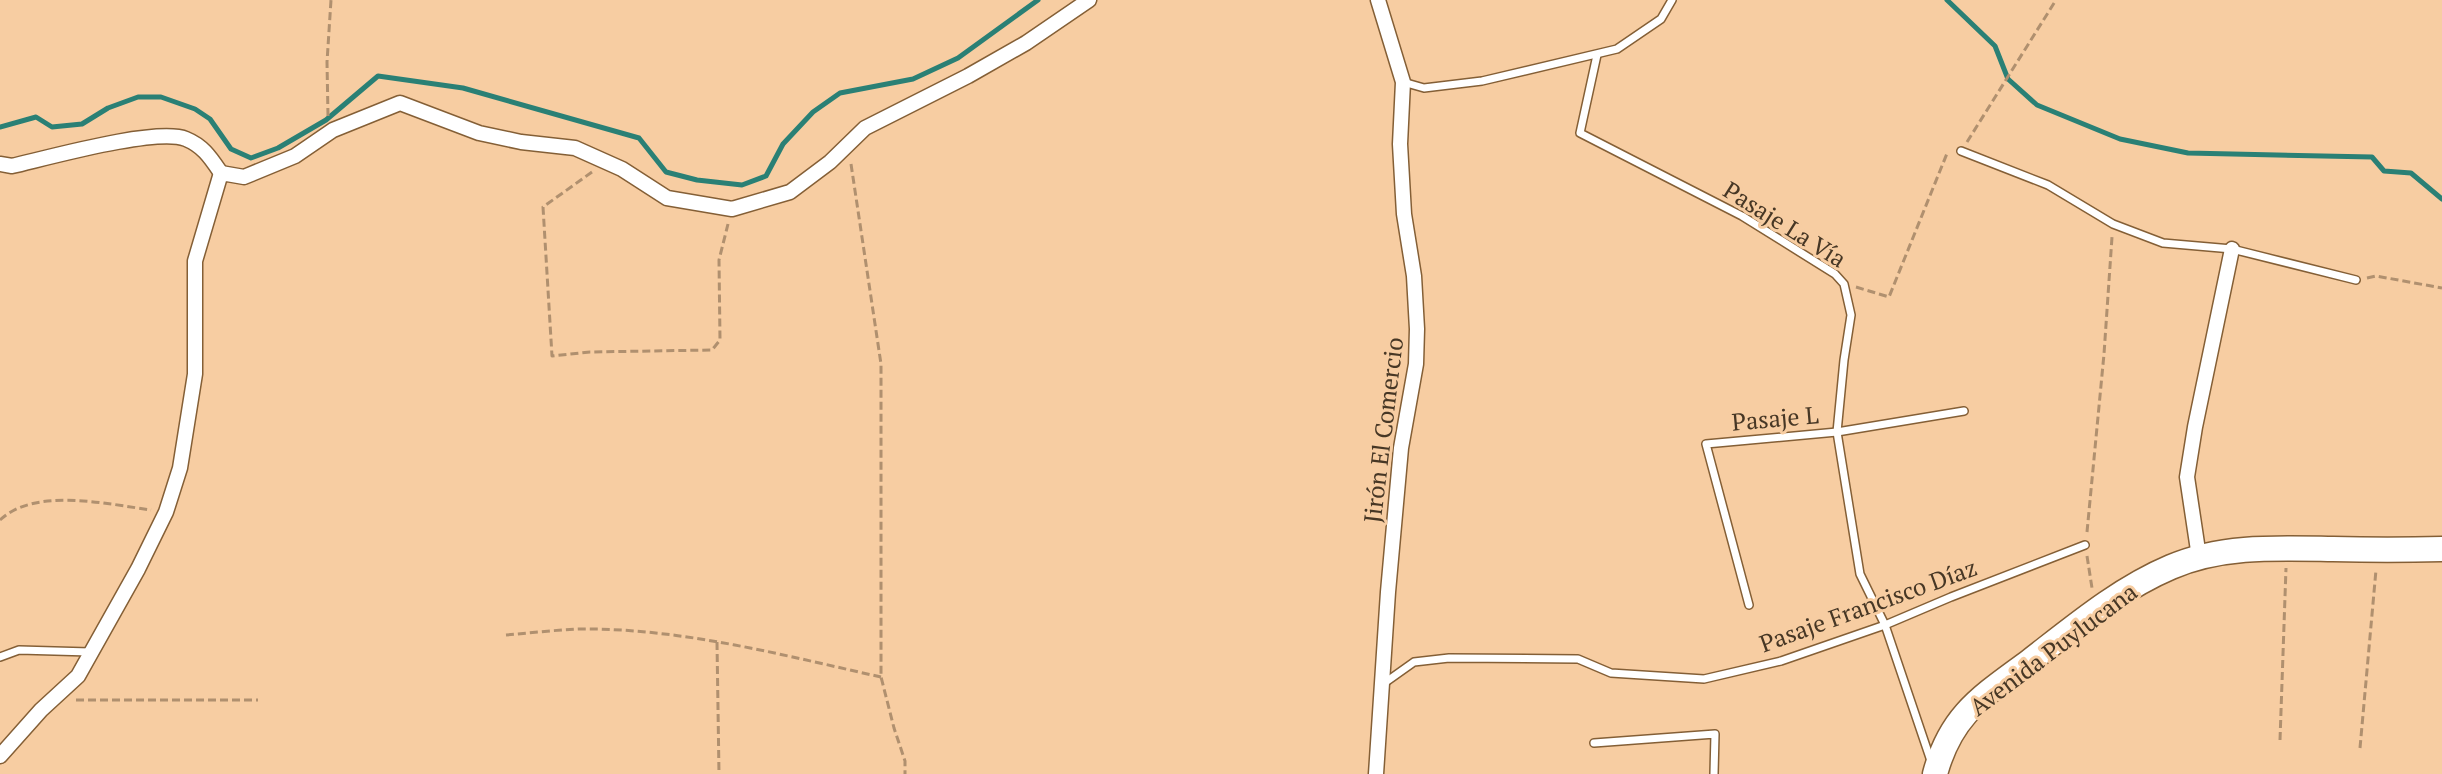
<svg xmlns="http://www.w3.org/2000/svg" width="2442" height="774" viewBox="0 0 2442 774" font-family="'PT Serif',serif">
<rect width="100%" height="100%" fill="#f7cda2"/>
<g fill="none" stroke-linecap="round" stroke-linejoin="round">
<g stroke="#2a8075" stroke-width="5">
<path d="M 1947,0 L 1995,46 L 2008,79 L 2037,105 L 2120,139 L 2188,153 L 2372,157 L 2384,171 L 2411,173 L 2442,199"/>
<path d="M 0,127 L 36,117 L 52,127 L 82,124 L 108,108 L 138,97 L 161,97 L 195,109 L 210,119 L 231,149 L 251,158 L 278,148 L 326,120 L 378,76 L 463,88 L 639,138 L 666,172 L 697,180 L 742,185 L 766,176 L 783,144 L 813,112 L 840,93 L 913,79 L 958,58 L 1038,0"/>
</g>
<defs>
<g id="service">
<path d="M 1597,55 L 1580,133 L 1742,216 L 1835,274 L 1844,284 L 1851,315 L 1844,360 L 1837,432 L 1860,574 L 1885,625 L 1931,761"/>
<path d="M 1403,82 L 1424,88 L 1482,81 L 1617,49 L 1661,19 L 1672,0"/>
<path d="M 1961,151 L 2048,185 L 2113,224 L 2163,243 L 2232,249 L 2356,280"/>
<path d="M 1749,605 L 1706,444 L 1837,432 L 1964,411"/>
<path d="M 0,657 L 19,650 L 90,652"/>
<path d="M 1383,684 L 1414,662 L 1449,658 L 1578,659 L 1611,673 L 1704,679 L 1781,661 L 1885,625 L 1951,597 L 2085,545"/>
<path d="M 1594,743 L 1715,734 L 1714,774"/>
</g>
<g id="minor">
<path d="M 0,164 L 12,166 C 47,158 157,127 186,139 C 203,146 210,157 221,173"/>
<path d="M 2199,557 L 2187,477 L 2195,427 L 2232,249"/>
<path d="M 0,756 L 41,710 L 78,676 L 138,569 L 166,512 L 180,468 L 195,374 L 195,261 L 221,173 L 244,177 L 295,156 L 333,130 L 400,103 L 479,133 L 521,142 L 575,148 L 622,169 L 667,198 L 732,209 L 790,192 L 830,162 L 865,128 L 968,76 L 1026,43 L 1089,0"/>
<path d="M 1376,774 L 1388,592 L 1401,448 L 1416,364 L 1417,329 L 1414,276 L 1404,214 L 1400,144 L 1403,82 L 1378,0"/>
</g>
<path id="primary" d="M 1935,774 C 1951,714 1983,696 2030,661 C 2074,627 2119,589 2171,567 C 2222,545 2278,548 2333,549 C 2369,550 2406,550 2442,549"/>
</defs>
<use href="#service" stroke="#845f36" stroke-width="10"/>
<use href="#minor" stroke="#845f36" stroke-width="17"/>
<use href="#primary" stroke="#845f36" stroke-width="27"/>
<g stroke="#b0906f" stroke-width="3" stroke-dasharray="8 4" stroke-linecap="butt">
<path d="M 328,116 L 327,62 L 331,0"/>
<path d="M 1967,142 L 2056,0"/>
<path d="M 851,164 L 881,364 L 881,677 L 894,728 L 905,761 L 905,774"/>
<path d="M 592,172 L 543,207 L 552,356 L 590,352 L 712,350 L 720,340 L 719,260 L 728,224"/>
<path d="M 2367,278 L 2376,276 L 2442,288"/>
<path d="M 1856,287 L 1889,297 L 1948,151"/>
<path d="M 0,520 C 35,487 107,504 151,510"/>
<path d="M 2087,532 L 2104,354 L 2112,237"/>
<path d="M 2087,556 L 2092,588"/>
<path d="M 506,635 C 530,633 555,630 579,629 C 682,628 782,655 881,677"/>
<path d="M 717,642 L 719,774"/>
<path d="M 76,700 L 258,700"/>
<path d="M 2280,740 L 2286,568"/>
<path d="M 2360,748 L 2376,570"/>
</g>
<use href="#service" stroke="#fff" stroke-width="7"/>
<use href="#minor" stroke="#fff" stroke-width="14"/>
<use href="#primary" stroke="#fff" stroke-width="24"/>
</g>
<g text-anchor="middle" dominant-baseline="central" stroke-width="6" stroke-linejoin="round" paint-order="stroke">
<g font-size="24" fill="#473725" stroke="#f7cda2">
<text transform="translate(1785 224) rotate(32)">Pasaje La Vía</text>
<text transform="translate(1775 418) rotate(-5)">Pasaje L</text>
<text transform="translate(1383 430) rotate(-83)">Jirón El Comercio</text>
<text transform="translate(1868 605) rotate(-20)">Pasaje Francisco Díaz</text>
<text transform="translate(2053 649) rotate(-37)">Avenida Puylucana</text>
</g>
</g>
</svg>
